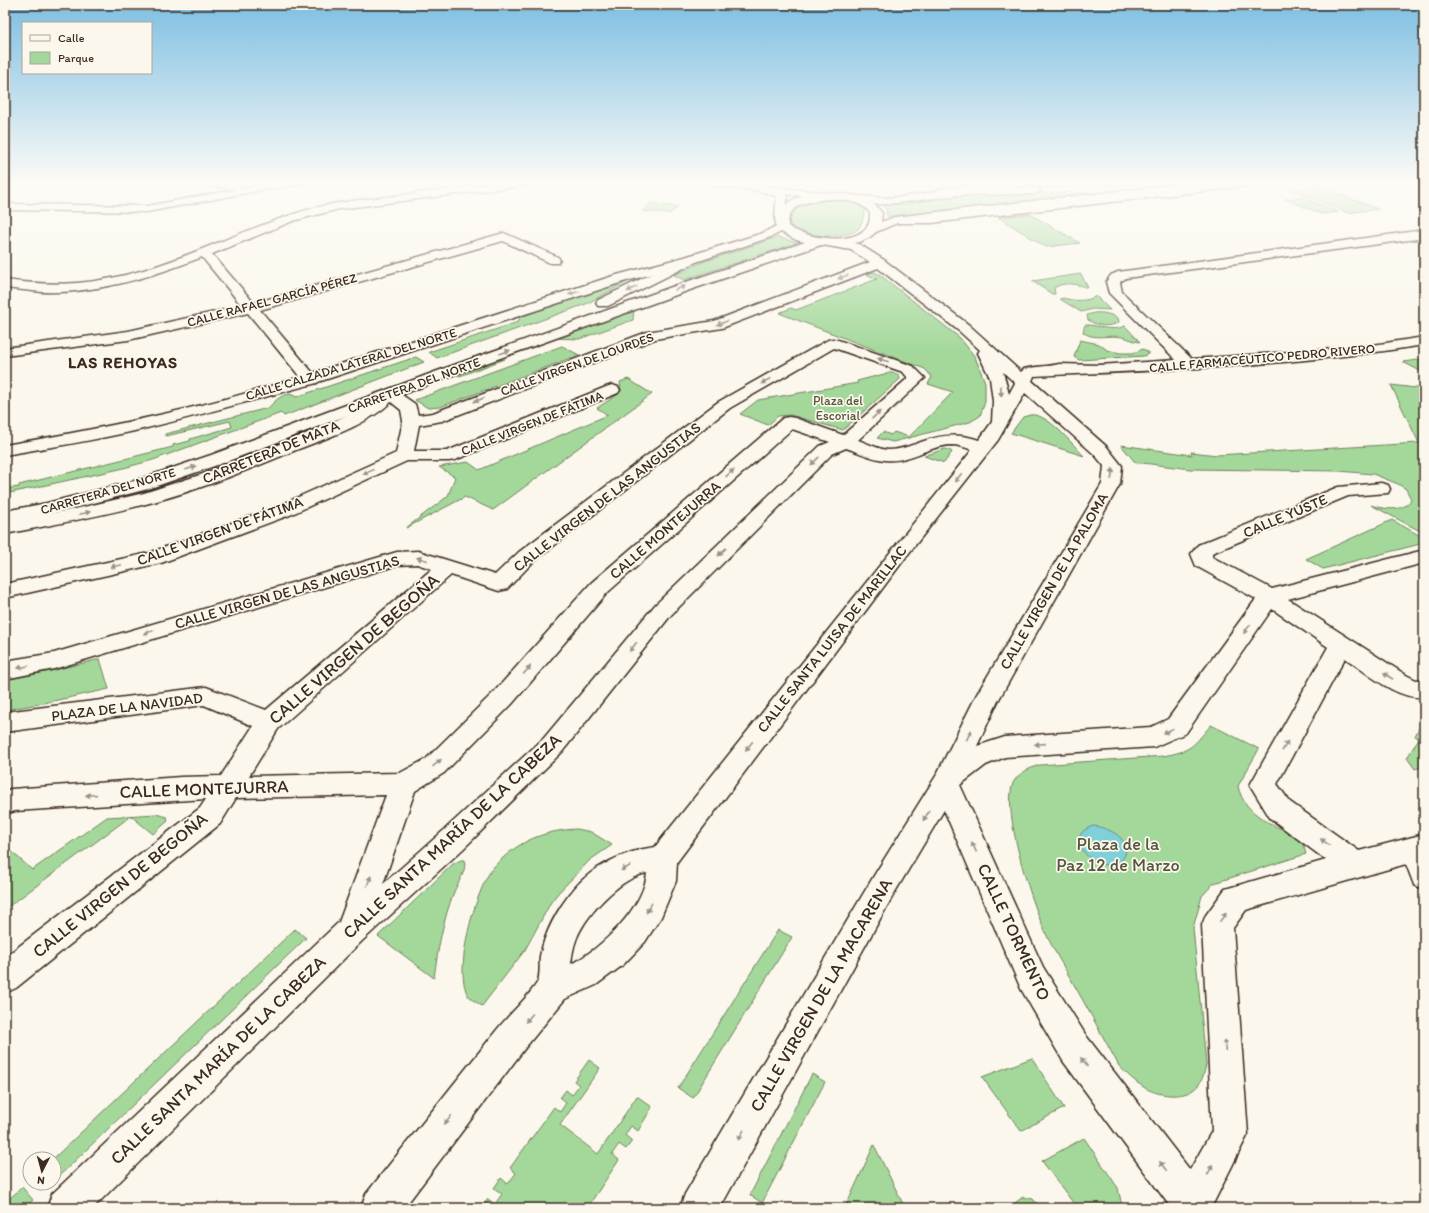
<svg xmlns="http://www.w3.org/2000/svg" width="1429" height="1213" viewBox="0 0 1429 1213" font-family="Itim,sans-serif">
<rect width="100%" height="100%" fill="#fbf7ec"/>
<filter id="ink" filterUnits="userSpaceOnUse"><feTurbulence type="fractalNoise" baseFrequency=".025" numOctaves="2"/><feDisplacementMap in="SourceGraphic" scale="8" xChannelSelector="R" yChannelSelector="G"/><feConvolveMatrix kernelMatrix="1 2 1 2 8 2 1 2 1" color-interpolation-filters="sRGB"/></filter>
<g filter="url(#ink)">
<g fill="#a4d89b" stroke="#70815c">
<path d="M 1073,182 L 1151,182 L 1100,186 L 1057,184 Z"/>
<path d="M 1040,183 L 1053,186 L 1079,187 L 1008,189 L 1005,189 L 1005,187 Z"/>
<path d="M 1320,187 L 1378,209 L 1348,213 L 1292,190 Z"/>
<path d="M 1089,192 L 1093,194 L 890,216 L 887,216 L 886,210 L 883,205 L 907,204 L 969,194 Z"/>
<path d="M 1302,197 L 1338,212 L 1321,214 L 1285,199 Z"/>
<path d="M 827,199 C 838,200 861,200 865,212 C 863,217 862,225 858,229 C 847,240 793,238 789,222 C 801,200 802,200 827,199 Z"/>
<path d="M 651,203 L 678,207 L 669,214 L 642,211 Z"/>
<path d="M 1030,214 L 1080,243 L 1046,247 L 998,217 Z"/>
<path d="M 778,237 L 797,243 L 684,280 L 674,275 L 703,262 Z"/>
<path d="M 874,272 L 879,274 L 960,338 L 975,357 L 985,382 L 985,402 L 980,416 L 970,422 L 893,442 L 877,438 L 883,432 L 891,435 L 894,432 L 909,437 L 953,392 L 928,384 L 932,377 L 925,369 L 779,313 L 791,308 L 796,310 L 877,279 L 866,274 Z"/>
<path d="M 1081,274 L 1088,288 C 1077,284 1064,281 1054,288 L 1055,294 L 1052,294 L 1032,281 Z"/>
<path d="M 625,281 L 627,282 L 586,304 L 437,358 L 429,352 L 518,322 L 521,315 Z"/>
<path d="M 1096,296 L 1110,310 L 1093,309 L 1081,312 L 1060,299 L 1063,298 C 1074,301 1087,302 1096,296 Z"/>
<path d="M 634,310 L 633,320 L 579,339 L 553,338 Z"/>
<path d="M 1094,313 C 1103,312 1110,314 1118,318 L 1119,322 C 1110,328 1097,326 1088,320 L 1087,315 Z"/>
<path d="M 1085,325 C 1099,324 1109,333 1125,326 L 1140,342 C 1134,342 1129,338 1122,337 C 1110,334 1093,341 1083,332 Z"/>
<path d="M 1080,340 L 1099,344 L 1107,350 L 1120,353 L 1133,353 L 1143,349 L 1148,352 L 1148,354 L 1144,356 L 1079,360 L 1074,357 Z"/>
<path d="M 562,346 L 579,355 L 440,407 L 428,408 L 415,400 Z"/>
<path d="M 416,357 L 424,362 L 284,416 L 281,413 L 153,460 L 120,469 L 5,494 L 5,489 L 19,487 L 19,485 L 173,447 L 173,445 L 190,441 L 190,439 L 232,427 L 230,421 L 166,436 L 165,434 L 268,408 C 275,401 286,389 296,397 Z"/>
<path d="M 505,359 L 460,376 L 456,374 L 491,361 Z"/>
<path d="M 1424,359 L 1424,373 L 1403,362 Z"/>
<path d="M 892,372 L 899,375 L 900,379 L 843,430 L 790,415 L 778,416 L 768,425 L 740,414 L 758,400 L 858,383 L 857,381 Z"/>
<path d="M 628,379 L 652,394 L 493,510 L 465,497 L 406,528 L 448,496 L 455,477 L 439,467 L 468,462 L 479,470 L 608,415 L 597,408 L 617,395 L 621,391 L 620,382 Z"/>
<path d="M 1391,385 L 1424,389 L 1424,533 L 1371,505 C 1382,509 1405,513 1411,499 L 1406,489 L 1398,484 L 1373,474 L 1339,471 L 1190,469 L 1135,462 L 1121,445 L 1192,455 L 1191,452 L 1217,455 L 1419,443 Z"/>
<path d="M 1030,415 C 1047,412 1072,444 1084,456 L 1011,433 L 1023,417 Z"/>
<path d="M 945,449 L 949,450 L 952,452 L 944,463 L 924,456 Z"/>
<path d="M 1392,520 L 1424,538 L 1424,543 L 1323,569 L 1306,559 Z"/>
<path d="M 100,659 L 109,689 L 39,704 L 5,710 L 5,680 L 51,671 Z"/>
<path d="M 1424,708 L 1424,766 L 1415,769 L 1407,758 L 1419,738 L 1415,736 L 1421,724 Z"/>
<path d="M 1211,725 L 1259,749 L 1238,786 C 1244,816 1276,826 1301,838 L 1306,854 L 1214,883 L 1202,896 L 1193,928 L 1206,1064 C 1204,1074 1202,1084 1193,1090 C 1180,1099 1157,1095 1145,1088 C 1135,1082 1127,1074 1119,1066 C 1103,1037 1088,1009 1072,981 C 1064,967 1055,953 1048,938 C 1034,910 1001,812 1013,783 C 1018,773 1030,768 1040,765 L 1163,756 C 1192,751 1193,746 1211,725 Z"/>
<path d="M 156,814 L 167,817 L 168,821 L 153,834 L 131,816 L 5,909 L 5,855 L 11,851 L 32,870 L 107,817 Z"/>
<path d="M 577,829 L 591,832 L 612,845 L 590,860 L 558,893 L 551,902 L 525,950 L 482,1006 C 478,1003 472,1000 469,997 C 452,973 475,895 490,872 C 493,867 498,862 503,858 C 523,839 549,830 577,829 Z"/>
<path d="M 461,860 L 464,860 C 468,869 457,884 454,892 C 443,920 438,948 434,978 L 378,936 L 453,864 Z"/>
<path d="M 295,929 L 306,938 L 54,1181 L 53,1159 Z"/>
<path d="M 778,930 L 792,937 L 693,1098 L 678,1088 Z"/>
<path d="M 1032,1058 L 1064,1108 L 1021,1131 L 982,1077 Z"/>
<path d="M 589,1060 L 600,1068 L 560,1125 L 598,1154 L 637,1096 L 652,1107 L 638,1131 L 631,1126 L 625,1135 L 632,1141 L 626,1149 L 619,1144 L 612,1154 L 619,1160 L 587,1208 L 481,1208 L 488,1199 L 495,1204 L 502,1194 L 494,1188 L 501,1178 L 508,1184 L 516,1173 L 510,1168 L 554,1107 L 560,1112 L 566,1103 L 560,1098 L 566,1090 L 572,1095 L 579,1085 L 574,1081 Z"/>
<path d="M 812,1074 L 825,1082 L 762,1203 L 750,1195 Z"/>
<path d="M 1084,1138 L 1118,1188 L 1122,1206 L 1119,1208 L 1077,1208 L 1042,1161 Z"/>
<path d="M 874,1145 L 905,1208 L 845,1208 Z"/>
<path d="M 22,1187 L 33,1200 L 24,1208 L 5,1208 L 5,1203 Z"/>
<path d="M 1023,1197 L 1033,1199 L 1041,1208 L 1008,1208 Z"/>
</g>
<path fill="#7fd0d9" stroke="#648e8e" d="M 1093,826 C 1106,827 1131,837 1125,855 C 1123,859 1120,863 1116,864 C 1095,872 1059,837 1093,826 Z"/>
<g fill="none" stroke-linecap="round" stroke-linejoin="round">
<defs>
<g id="minor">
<path d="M 197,182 L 229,182 L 241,184 L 242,186 L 237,189 L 202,185 Z"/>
<path d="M 275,182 L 304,182 L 299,185 L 262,190 L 147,212 L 5,210 L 5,204 L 147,206 Z"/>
<path d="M 504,182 L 533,182 L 528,185 L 339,209 L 293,221 L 212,254 L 254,303 L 504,233 L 558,257 L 560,260 L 558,263 L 550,263 L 503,241 L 260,310 L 313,373 L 613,276 L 692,255 L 696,256 L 698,259 L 696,262 L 623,282 L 318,382 L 317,383 C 259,398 201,415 143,429 C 97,440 51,447 5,455 L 5,445 C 104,428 204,408 300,377 L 248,313 L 128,340 L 5,356 L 5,348 L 128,331 L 242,306 L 202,257 C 152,277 96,294 42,292 C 29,291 17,289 5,288 L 5,280 C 29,283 53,285 77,283 C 158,277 230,232 307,210 C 333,202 360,200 387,197 C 426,192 465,187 504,182 Z"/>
<path d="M 703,182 L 734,182 L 828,193 L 833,196 L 828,199 L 786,194 L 788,197 L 786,203 L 787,221 L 785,223 L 777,223 L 775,221 L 776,203 L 777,198 L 776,196 L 759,191 L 708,185 Z"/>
<path d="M 1003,182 L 1036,182 L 1031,185 L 940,195 L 935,192 L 940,189 Z"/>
<path d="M 1231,182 L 1262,182 L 1257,185 L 932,223 L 896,223 L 892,222 L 890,220 L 892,218 L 896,217 L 932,217 Z"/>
<path d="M 1424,230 L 1424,238 L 1126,278 L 1120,282 L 1122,292 L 1192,359 L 1360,347 L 1424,337 L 1424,345 C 1295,366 1164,370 1034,376 L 1032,381 L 1107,447 L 1122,466 L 1120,484 L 998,701 L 977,746 L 1005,737 L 1151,727 L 1168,719 L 1256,599 L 1196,566 L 1191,554 L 1198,545 L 1338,487 L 1381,483 L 1388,485 L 1390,489 L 1388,493 L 1348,496 L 1212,553 L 1212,557 L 1272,589 L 1424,550 L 1424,563 L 1288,599 L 1406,675 L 1416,680 L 1424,679 L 1424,697 C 1396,700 1368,673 1345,658 L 1277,784 L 1290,802 L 1359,851 L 1424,834 L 1424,889 L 1414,885 L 1406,864 L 1246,910 L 1233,928 L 1248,1134 L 1213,1204 L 1214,1208 L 1168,1208 L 1169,1205 L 1063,1061 L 1021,989 L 944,810 L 895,892 L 720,1208 L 680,1208 L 685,1194 L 875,874 L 936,776 L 977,694 L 1102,484 L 1104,466 L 1095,455 L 1025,393 L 998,440 L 909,553 L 677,862 L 676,881 L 661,917 L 645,942 L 623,965 L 596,985 L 565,999 L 525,1048 L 404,1208 L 361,1208 L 366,1194 C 408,1141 450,1089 492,1036 C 505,1018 526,1000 537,983 C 541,976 539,964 540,956 C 545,932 558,908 574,889 C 593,866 625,851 655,847 L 972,450 C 965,447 958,445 951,445 C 928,446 909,463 885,460 C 872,459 858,452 846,448 L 832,454 L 671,615 L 562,752 L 463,849 L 362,941 L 93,1208 L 47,1208 L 52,1194 L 339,922 L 386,795 L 236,798 L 220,824 L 16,988 L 5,993 L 5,957 L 200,808 L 206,799 L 15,811 L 5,814 L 5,791 L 11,789 L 181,777 L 221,776 L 253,726 L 204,705 L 5,732 L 5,712 L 206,687 L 266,710 L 432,569 L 417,564 L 398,565 L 54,669 L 5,679 L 5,661 L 54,653 L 397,552 L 418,551 L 495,575 L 519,552 L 718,402 L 828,340 L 833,339 L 838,340 L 913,366 L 925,378 L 858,440 C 867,443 878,449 888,450 C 901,450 912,445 924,441 C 944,434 960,434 979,440 L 992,422 L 993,401 L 990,378 L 978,353 L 980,350 L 959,331 L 878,268 L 722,328 L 655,339 L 442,421 L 419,425 L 414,451 L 447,451 L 606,387 L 612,385 L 618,387 L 620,390 L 618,393 L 455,460 L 449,461 L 407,461 L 290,515 L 161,563 L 5,598 L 5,584 L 149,553 L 276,507 L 396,453 L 403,421 L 401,410 L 391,402 C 367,425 327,438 296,450 C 250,469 204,488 157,501 C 107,515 56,524 5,534 L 5,522 L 75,509 L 144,493 L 206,473 L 318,429 L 368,405 L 384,391 L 390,389 L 396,391 L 415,404 L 418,415 L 433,413 L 647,332 L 714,321 L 870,262 L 851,250 L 816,244 L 814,241 L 816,238 L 820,237 L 859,244 L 884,260 L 969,325 L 1021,372 L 1024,369 C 1035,366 1048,367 1059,364 L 1099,365 L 1176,360 L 1109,293 L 1106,282 L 1111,275 L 1118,272 ZM 834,348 L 903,372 L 908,378 L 843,435 L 795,418 L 789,417 L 783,418 L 591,583 L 494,692 L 426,759 L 400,773 L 249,776 L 278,729 L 451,575 L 499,591 L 507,589 L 533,562 L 730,408 ZM 1003,372 L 1015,383 L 1009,394 ZM 792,429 L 830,442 L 820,446 L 655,605 L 544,738 L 443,831 L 383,884 L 415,791 L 444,773 L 512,704 L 607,593 ZM 1272,609 L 1328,647 L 1250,785 L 1270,818 L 1326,860 L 1225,889 L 1206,915 L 1202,925 L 1212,1131 L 1190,1170 L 1087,1037 L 1043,967 L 960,785 L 986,765 L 1005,757 L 1154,747 L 1186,733 ZM 647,873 C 644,908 601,949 571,964 C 572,953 575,940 580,931 C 592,909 622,877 647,873 Z"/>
</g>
<path id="tertiary" d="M 1196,182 L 1228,182 L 1223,185 L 897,223 L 876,232 L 870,237 L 860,242 L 842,245 L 821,245 L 690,290 L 453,375 L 223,463 L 148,489 L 47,515 L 5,523 L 5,511 L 47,503 L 134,481 L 211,455 L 443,369 L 680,284 L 805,242 L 796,240 L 781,232 L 771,237 L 696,262 L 608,306 L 598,306 L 596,303 L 598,300 L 688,256 L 763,233 L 776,226 C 776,214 786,202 797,198 C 826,187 857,198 887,198 C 911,197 935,191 959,189 C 984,187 1010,188 1035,188 L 1040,191 L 1035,194 L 960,195 L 888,204 L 874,204 L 882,213 L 881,222 L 895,217 ZM 828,199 C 843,200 861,200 870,213 C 870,217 870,222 868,225 C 857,247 803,238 788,226 C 787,203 811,201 828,199 Z"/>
</defs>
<use href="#minor" stroke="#3b2a1e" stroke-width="3"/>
<use href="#tertiary" stroke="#3b2a1e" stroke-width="3"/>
<use href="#minor" fill="#fbf7ec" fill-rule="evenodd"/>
<use href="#tertiary" fill="#fbf7ec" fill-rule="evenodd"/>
</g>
<defs><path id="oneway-solid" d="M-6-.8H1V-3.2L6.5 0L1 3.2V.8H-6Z"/></defs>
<g fill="#9b9085">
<use href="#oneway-solid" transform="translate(843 277) rotate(159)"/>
<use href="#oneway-solid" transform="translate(680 288) rotate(-20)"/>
<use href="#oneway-solid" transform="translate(632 289) rotate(153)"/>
<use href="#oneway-solid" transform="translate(574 293) rotate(162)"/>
<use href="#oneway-solid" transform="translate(722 323) rotate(160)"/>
<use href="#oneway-solid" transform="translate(505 352) rotate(-20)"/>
<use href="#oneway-solid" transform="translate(883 360) rotate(-162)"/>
<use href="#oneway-solid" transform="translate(766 381) rotate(150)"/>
<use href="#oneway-solid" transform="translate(1001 391) rotate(87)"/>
<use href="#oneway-solid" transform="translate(479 400) rotate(159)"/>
<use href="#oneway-solid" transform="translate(876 415) rotate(-43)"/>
<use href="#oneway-solid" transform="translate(815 461) rotate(136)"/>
<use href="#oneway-solid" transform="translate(191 468) rotate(-19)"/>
<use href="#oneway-solid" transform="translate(368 472) rotate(155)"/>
<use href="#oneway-solid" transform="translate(730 473) rotate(-41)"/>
<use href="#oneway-solid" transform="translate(1112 474) rotate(-82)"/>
<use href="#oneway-solid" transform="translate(958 478) rotate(128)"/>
<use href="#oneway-solid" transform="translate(85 513) rotate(-14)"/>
<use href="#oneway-solid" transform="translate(722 552) rotate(136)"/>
<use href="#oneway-solid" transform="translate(422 559) rotate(-165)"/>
<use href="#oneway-solid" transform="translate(116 566) rotate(168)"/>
<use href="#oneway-solid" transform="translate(1247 629) rotate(126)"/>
<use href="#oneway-solid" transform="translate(149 632) rotate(163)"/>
<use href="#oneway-solid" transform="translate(633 647) rotate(129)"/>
<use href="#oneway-solid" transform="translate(23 667) rotate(170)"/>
<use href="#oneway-solid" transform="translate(527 670) rotate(-49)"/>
<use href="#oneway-solid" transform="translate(1388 676) rotate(-147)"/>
<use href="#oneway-solid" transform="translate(1168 731) rotate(154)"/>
<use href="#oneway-solid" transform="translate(969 735) rotate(-64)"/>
<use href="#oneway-solid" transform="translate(1040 744) rotate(176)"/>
<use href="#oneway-solid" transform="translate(749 746) rotate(128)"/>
<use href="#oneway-solid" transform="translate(1285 746) rotate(-61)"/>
<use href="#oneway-solid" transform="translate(437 763) rotate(-41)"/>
<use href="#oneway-solid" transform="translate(91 795) rotate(176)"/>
<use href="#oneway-solid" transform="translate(926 816) rotate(122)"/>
<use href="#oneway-solid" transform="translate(1325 842) rotate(-144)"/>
<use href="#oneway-solid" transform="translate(974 847) rotate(-114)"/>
<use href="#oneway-solid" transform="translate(626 868) rotate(153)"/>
<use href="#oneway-solid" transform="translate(369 881) rotate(-70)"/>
<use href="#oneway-solid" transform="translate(649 908) rotate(119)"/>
<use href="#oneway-solid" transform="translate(1223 917) rotate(-54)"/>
<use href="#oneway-solid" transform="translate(529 1018) rotate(130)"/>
<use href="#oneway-solid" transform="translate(1225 1045) rotate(-93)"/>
<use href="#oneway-solid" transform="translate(1084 1062) rotate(-127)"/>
<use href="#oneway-solid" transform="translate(448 1120) rotate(128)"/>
<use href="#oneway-solid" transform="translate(741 1135) rotate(120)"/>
<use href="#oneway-solid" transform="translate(1163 1166) rotate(-127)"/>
<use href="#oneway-solid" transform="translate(1210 1170) rotate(-62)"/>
</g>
</g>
<linearGradient id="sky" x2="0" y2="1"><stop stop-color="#7ebfe2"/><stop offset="0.52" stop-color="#fdfbf6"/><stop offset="1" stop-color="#fdfbf6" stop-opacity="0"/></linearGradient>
<rect width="1429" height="352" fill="url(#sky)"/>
<g text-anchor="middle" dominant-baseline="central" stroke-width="3.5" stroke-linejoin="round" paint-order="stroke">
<g font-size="13" fill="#3b2a1e" stroke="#fbf7ec">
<text transform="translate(272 300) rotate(-15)">CALLE RAFAEL GARCÍA PÉREZ</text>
<text transform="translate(1262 358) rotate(-5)">CALLE FARMACÉUTICO PEDRO RIVERO</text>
<text transform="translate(351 364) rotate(-17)">CALLE CALZADA LATERAL DEL NORTE</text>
<text transform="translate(577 364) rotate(-20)">CALLE VIRGEN DE LOURDES</text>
<text transform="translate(414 385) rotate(-20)">CARRETERA DEL NORTE</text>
<text transform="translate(532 423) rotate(-22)">CALLE VIRGEN DE FÁTIMA</text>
<text transform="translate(108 491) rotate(-16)">CARRETERA DEL NORTE</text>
</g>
<g font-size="13" fill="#55563d" stroke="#fbf7ec">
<text x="838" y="400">Plaza del<tspan x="838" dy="15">Escorial</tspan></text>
</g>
<g font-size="15" fill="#3b2a1e" stroke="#fbf7ec">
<text transform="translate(271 452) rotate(-22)">CARRETERA DE MATA</text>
<text transform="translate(607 497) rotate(-38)">CALLE VIRGEN DE LAS ANGUSTIAS</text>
<text transform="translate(1285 516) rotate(-23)">CALLE YUSTE</text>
<text transform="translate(665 530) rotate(-41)">CALLE MONTEJURRA</text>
<text transform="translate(220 531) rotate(-20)">CALLE VIRGEN DE FÁTIMA</text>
<text transform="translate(1054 581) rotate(-60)">CALLE VIRGEN DE LA PALOMA</text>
<text transform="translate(287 592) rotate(-16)">CALLE VIRGEN DE LAS ANGUSTIAS</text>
<text transform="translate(832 639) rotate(-52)">CALLE SANTA LUISA DE MARILLAC</text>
<text transform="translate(127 707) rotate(-7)">PLAZA DE LA NAVIDAD</text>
</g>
<g font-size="16" font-weight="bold" letter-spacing="1" fill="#3b2a1e" stroke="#fbf7ec">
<text x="123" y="362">LAS REHOYAS</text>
</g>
<g font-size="18" fill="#3b2a1e" stroke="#fbf7ec">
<text transform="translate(354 649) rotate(-41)">CALLE VIRGEN DE BEGOÑA</text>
<text transform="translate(204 789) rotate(-2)">CALLE MONTEJURRA</text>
<text transform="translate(452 836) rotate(-43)">CALLE SANTA MARÍA DE LA CABEZA</text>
<text transform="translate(120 885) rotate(-39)">CALLE VIRGEN DE BEGOÑA</text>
<text transform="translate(1014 932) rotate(65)">CALLE TORMENTO</text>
<text transform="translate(821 995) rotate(-60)">CALLE VIRGEN DE LA MACARENA</text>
<text transform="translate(218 1060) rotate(-44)">CALLE SANTA MARÍA DE LA CABEZA</text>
</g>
<g font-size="18" fill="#55563d" stroke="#fbf7ec">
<text x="1118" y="844">Plaza de la<tspan x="1118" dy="21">Paz 12 de Marzo</tspan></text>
</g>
</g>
<rect width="1429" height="1213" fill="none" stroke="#fbf7ec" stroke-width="20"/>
<rect x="10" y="10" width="1409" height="1193" fill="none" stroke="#3b2a1e" stroke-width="1.5" filter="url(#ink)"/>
<rect x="22" y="22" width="130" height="52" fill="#fbf7ec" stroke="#aea59a"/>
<rect x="30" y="35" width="20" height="6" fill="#fbf7ec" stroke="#aea59a"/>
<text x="58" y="42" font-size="12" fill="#3b2a1e">Calle</text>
<rect x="30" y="52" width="20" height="12" fill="#a4d89b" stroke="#aea59a"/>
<text x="58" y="62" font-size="12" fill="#3b2a1e">Parque</text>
<g transform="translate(42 1171) rotate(186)"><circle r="19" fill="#fbf7ec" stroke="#aea59a"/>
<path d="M0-3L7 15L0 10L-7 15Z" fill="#3b2a1e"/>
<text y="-6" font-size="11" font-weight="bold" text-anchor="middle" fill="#3b2a1e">N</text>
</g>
</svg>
